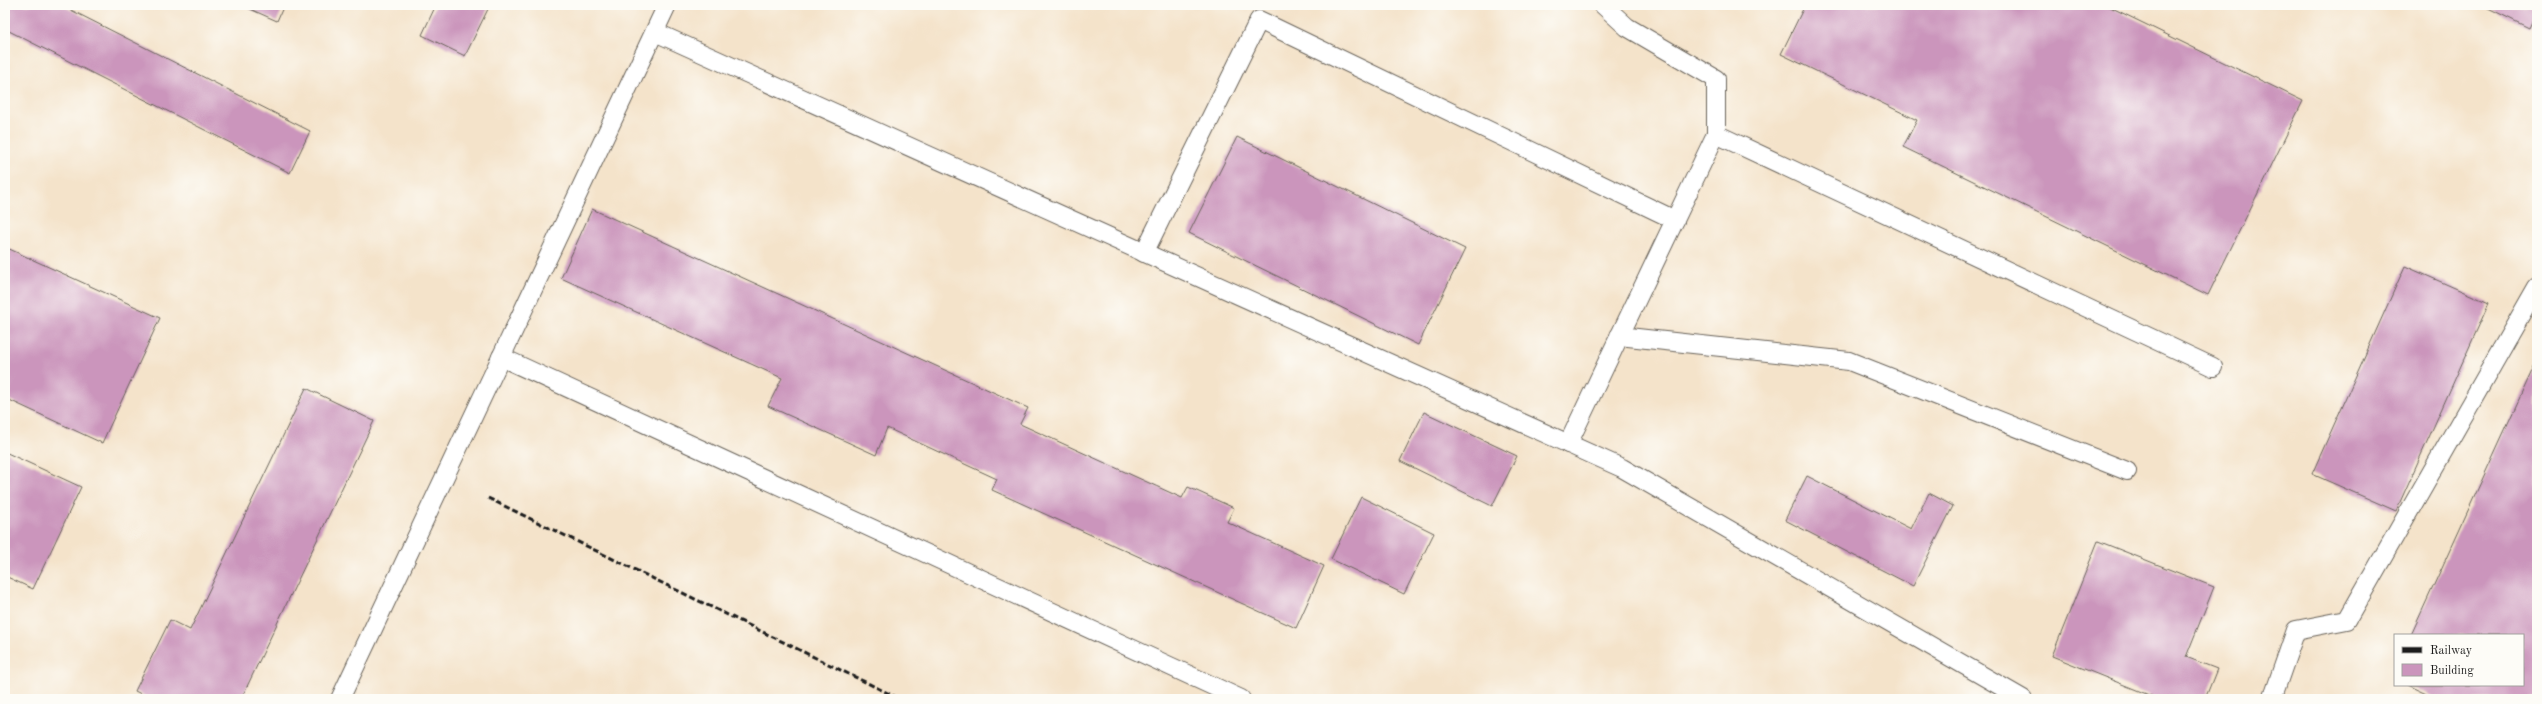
<svg xmlns="http://www.w3.org/2000/svg" width="2542" height="704" viewBox="0 0 2542 704" font-family="'Old Standard TT',serif">
<rect width="100%" height="100%" fill="#fdfcf7"/>
<filter id="ink" filterUnits="userSpaceOnUse"><feTurbulence type="fractalNoise" baseFrequency=".025" numOctaves="2"/><feDisplacementMap in="SourceGraphic" scale="8" xChannelSelector="R" yChannelSelector="G"/><feConvolveMatrix kernelMatrix="1 2 1 2 8 2 1 2 1" color-interpolation-filters="sRGB"/></filter>
<filter id="wash" filterUnits="userSpaceOnUse"><feTurbulence type="fractalNoise" baseFrequency=".012" numOctaves="4" result="noise"/><feDisplacementMap in="SourceGraphic" scale="16" xChannelSelector="R" yChannelSelector="G"/><feGaussianBlur stdDeviation="0.9" result="paint"/><feColorMatrix in="noise" values="0 0 0 0 0 0 0 0 0 0 0 0 0 0 0 0 0 1.4 0 .05"/><feComposite in="paint" operator="in"/></filter>
<g filter="url(#wash)">
<rect width="100%" height="100%" fill="#f4e3ca"/>
<g id="blocks">
<g fill="#cb95bc">
<path d="M 10,5 L 61,5 L 310,131 L 290,173 L 5,29 L 5,15 Z"/>
<path d="M 241,5 L 284,5 L 277,21 Z"/>
<path d="M 436,5 L 490,5 L 465,56 L 422,35 Z"/>
<path d="M 1805,5 L 2106,5 L 2303,101 L 2208,295 L 1903,147 L 1917,120 L 1781,54 Z"/>
<path d="M 2482,5 L 2537,5 L 2537,11 L 2529,28 Z"/>
<path d="M 1237,137 L 1465,249 L 1418,345 L 1189,233 Z"/>
<path d="M 592,209 L 1028,408 L 1020,424 L 1182,498 L 1188,487 L 1234,508 L 1227,522 L 1324,566 L 1296,628 L 992,490 L 997,479 L 887,428 L 876,455 L 768,406 L 782,378 L 561,278 Z"/>
<path d="M 5,247 L 160,318 L 102,443 L 5,398 Z"/>
<path d="M 2405,266 L 2489,303 L 2396,511 L 2312,474 Z"/>
<path d="M 2537,360 L 2537,699 L 2437,699 L 2407,685 L 2523,685 L 2523,635 L 2411,635 Z"/>
<path d="M 306,388 L 374,421 L 241,699 L 151,699 L 135,691 L 170,620 L 190,630 Z"/>
<path d="M 1424,412 L 1517,456 L 1492,506 L 1400,461 Z"/>
<path d="M 5,452 L 81,487 L 33,589 L 5,576 Z"/>
<path d="M 1807,476 L 1911,529 L 1929,493 L 1953,506 L 1913,586 L 1785,520 Z"/>
<path d="M 1361,497 L 1434,533 L 1404,594 L 1331,559 Z"/>
<path d="M 2098,541 L 2214,587 L 2186,657 L 2217,669 L 2205,699 L 2159,699 L 2052,656 Z"/>
</g>
</g>
</g>
<g filter="url(#ink)">
<use href="#blocks" fill-opacity="0" stroke="#686259" stroke-width="1"/>
<g fill="none" stroke-linecap="round" stroke-linejoin="round">
<defs>
<g id="lane">
<path d="M 655,32 L 1622,468 L 2023,699"/>
<path d="M 1716,134 L 2213,367"/>
<path d="M 1144,253 L 1259,20 L 1675,220"/>
<path d="M 1619,336 L 1849,361 L 2127,471"/>
<path d="M 501,357 L 1241,699"/>
<path d="M 1568,444 L 1716,134 L 1716,79 L 1627,27 L 1603,5"/>
<path d="M 340,699 L 667,5"/>
<path d="M 2272,699 L 2296,630 L 2347,620 L 2537,287"/>
</g>
</defs>
<use href="#lane" stroke="#686259" stroke-width="20"/>
<use href="#lane" stroke="#fff" stroke-width="18"/>
<path stroke="#1c1c1c" stroke-width="3" stroke-dasharray="6 3" stroke-linecap="butt" d="M 488,498 L 900,699"/>
</g>
</g>
<rect width="2542" height="704" fill="none" stroke="#fdfcf7" stroke-width="20"/>
<rect x="2394" y="634" width="130" height="52" fill="#fdfcf7" stroke="#a3a29f"/>
<rect x="2402" y="647" width="20" height="6" fill="#1c1c1c" stroke="#a3a29f"/>
<text x="2430" y="654" font-size="12" fill="#1c1c1c">Railway</text>
<rect x="2402" y="664" width="20" height="12" fill="#cb95bc" stroke="#a3a29f"/>
<text x="2430" y="674" font-size="12" fill="#1c1c1c">Building</text>
</svg>
